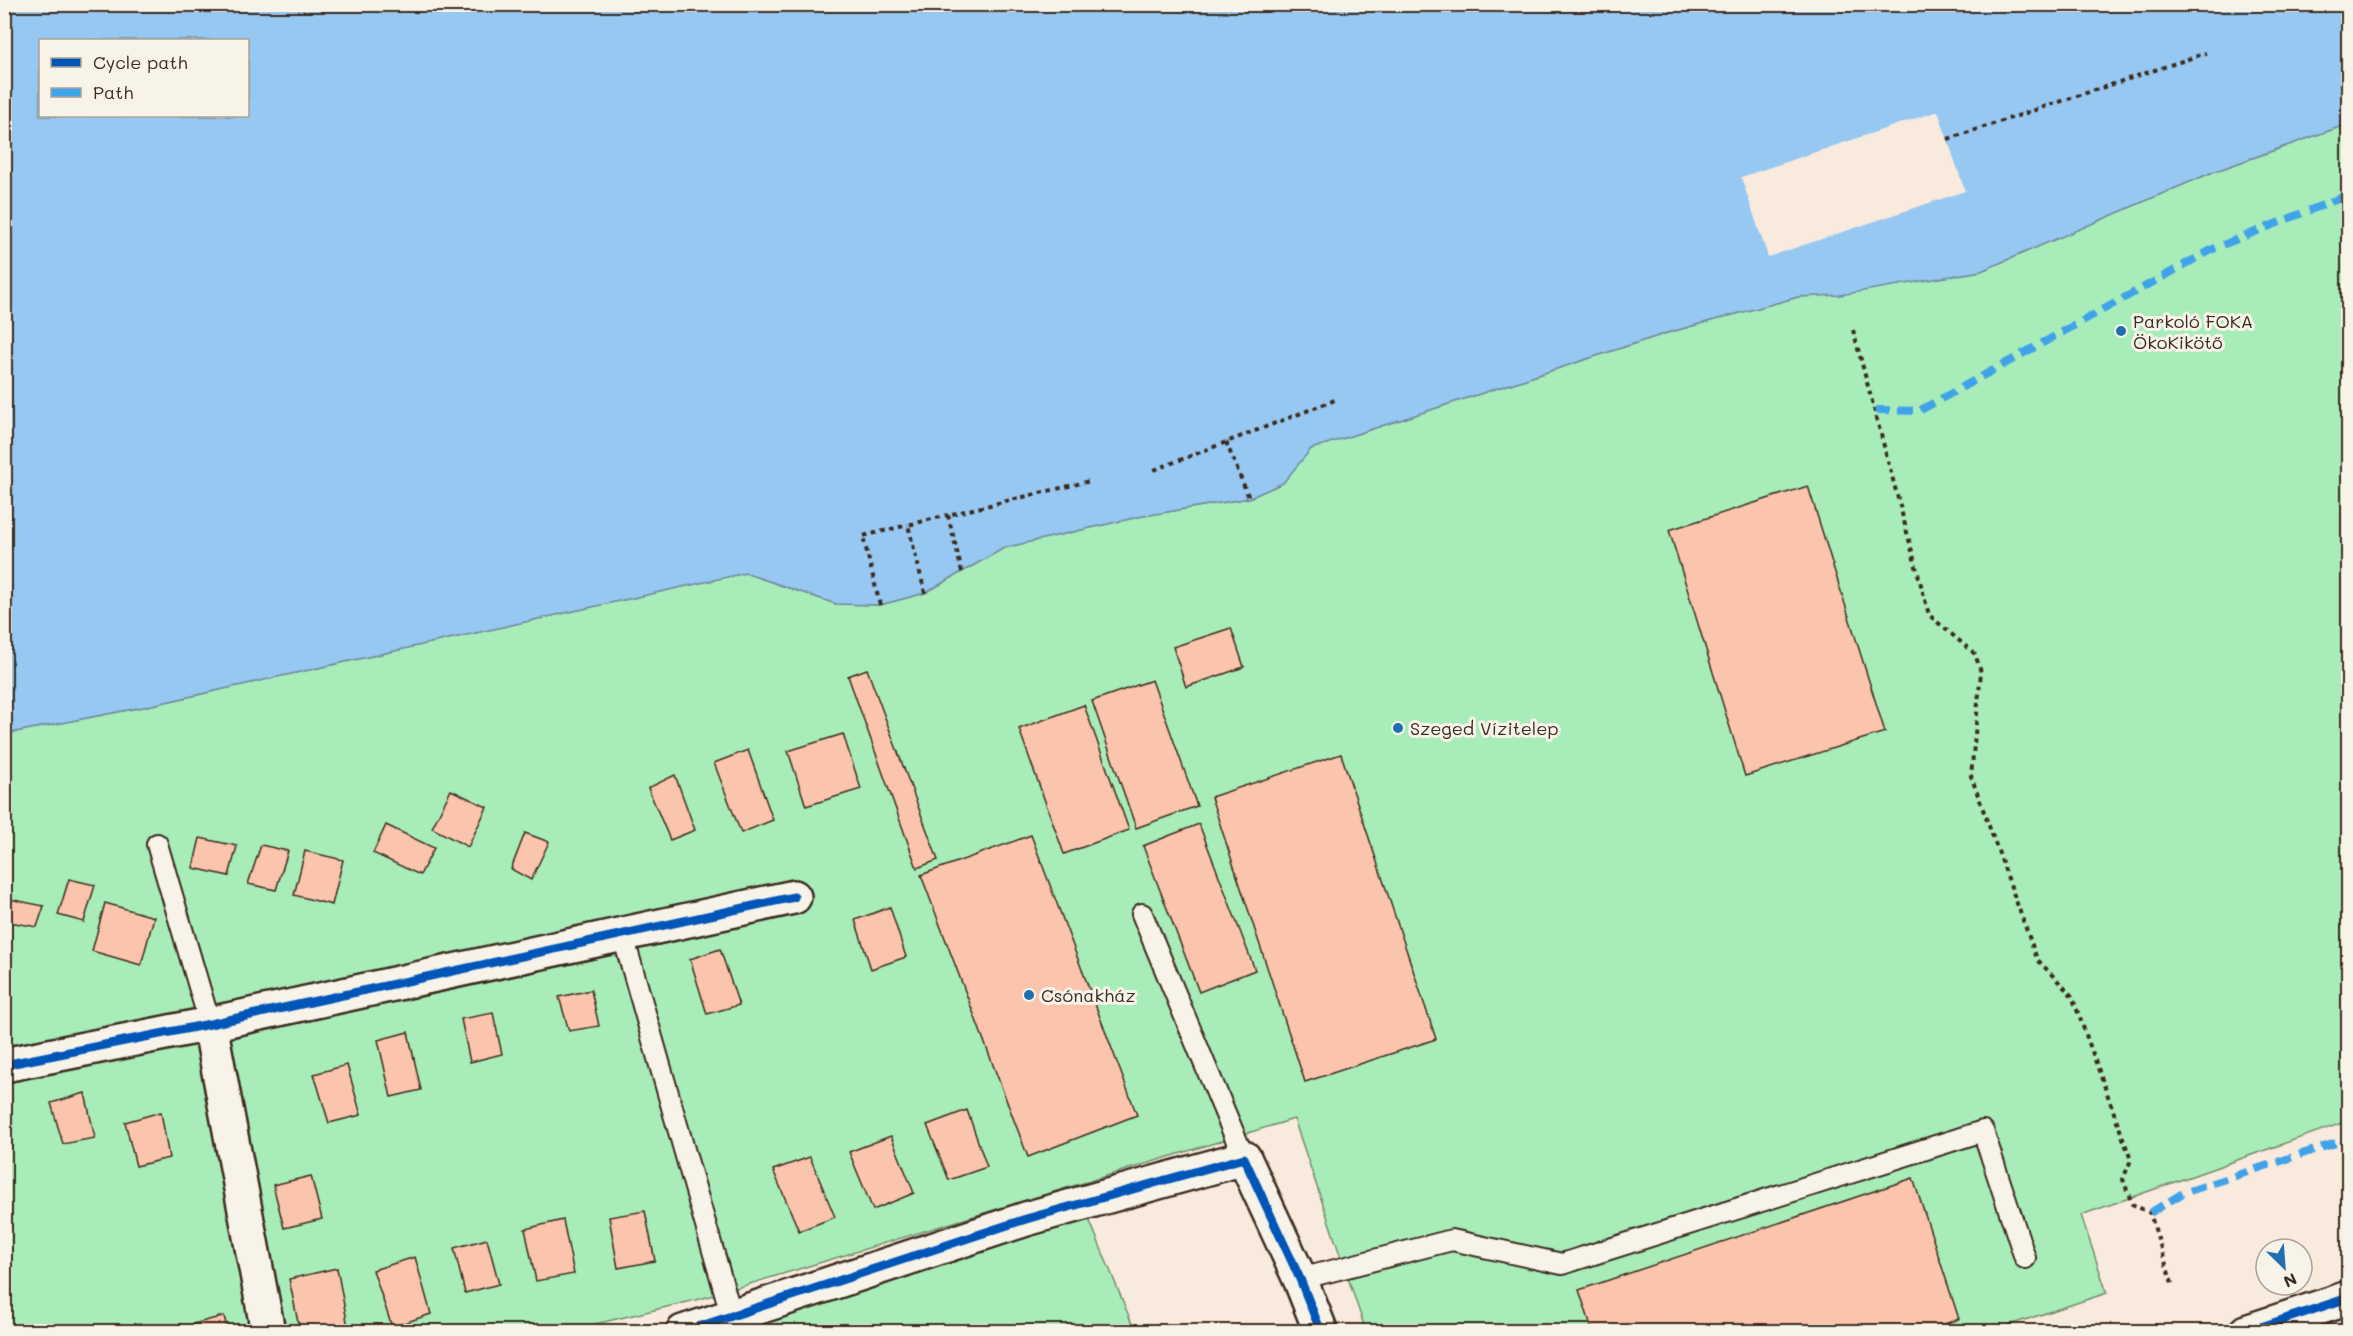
<svg xmlns="http://www.w3.org/2000/svg" width="2353" height="1336" viewBox="0 0 2353 1336" font-family="Mali,sans-serif">
<rect width="100%" height="100%" fill="#f8eadc"/>
<filter id="ink" filterUnits="userSpaceOnUse"><feTurbulence type="fractalNoise" baseFrequency=".0167" numOctaves="2"/><feDisplacementMap in="SourceGraphic" scale="12" xChannelSelector="R" yChannelSelector="G"/><feConvolveMatrix kernelMatrix="1 2 1 2 8 2 1 2 1" color-interpolation-filters="sRGB"/></filter>
<g filter="url(#ink)">
<g fill="#a8edb9" stroke="#728c6c" stroke-width="1.5">
<path d="M 2348,124 L 2348,1121 L 2081,1215 L 2107,1293 L 1988,1332 L 1366,1331 L 1294,1119 L 700,1299 L 566,1331 L 5,1332 L 5,734 L 143,707 L 745,573 L 836,604 L 880,605 L 925,593 L 1004,548 L 1138,517 L 1249,498 L 1283,483 L 1310,449 L 1667,333 L 1798,297 L 1840,294 L 1981,271 L 2213,172 Z"/>
<path d="M 1089,1219 L 1135,1331 L 735,1332 L 766,1323 L 893,1274 L 1029,1230 Z"/>
</g>
<path fill="#96c8f2" stroke="#72899d" stroke-width="1.5" fill-rule="evenodd" d="M 5,5 L 2348,5 L 2348,124 L 2213,172 L 1981,271 L 1840,295 L 1798,297 L 1667,333 L 1311,449 L 1283,483 L 1249,498 L 1138,517 L 1004,548 L 925,593 L 880,605 L 836,604 L 745,573 L 143,707 L 5,734 ZM 40,40 L 248,40 L 248,116 L 40,116 Z"/>
<path fill="#f8eadc" d="M 1938,111 L 1965,191 L 1768,257 L 1741,177 Z"/>
<g fill="#fac5ac" stroke="#3b2a1e" stroke-width="1.5">
<path d="M 1808,486 L 1885,732 L 1745,776 L 1669,530 Z"/>
<path d="M 1231,628 L 1244,667 L 1186,687 L 1173,647 Z"/>
<path d="M 867,669 L 938,860 L 917,868 L 848,676 Z"/>
<path d="M 1152,680 L 1197,806 L 1136,828 L 1092,701 Z"/>
<path d="M 1084,705 L 1129,830 L 1064,854 L 1019,729 Z"/>
<path d="M 843,734 L 861,789 L 806,806 L 788,751 Z"/>
<path d="M 748,750 L 773,820 L 741,833 L 714,763 Z"/>
<path d="M 1341,754 L 1436,1039 L 1305,1082 L 1211,797 Z"/>
<path d="M 675,775 L 695,830 L 670,840 L 648,788 Z"/>
<path d="M 451,790 L 487,807 L 468,847 L 432,828 Z"/>
<path d="M 1199,824 L 1255,970 L 1199,992 L 1143,846 Z"/>
<path d="M 386,825 L 434,848 L 420,875 L 373,853 Z"/>
<path d="M 525,833 L 549,842 L 531,880 L 511,869 Z"/>
<path d="M 1031,835 L 1137,1115 L 1028,1157 L 921,875 Z"/>
<path d="M 200,838 L 237,846 L 229,876 L 193,868 Z"/>
<path d="M 261,845 L 288,851 L 276,890 L 248,884 Z"/>
<path d="M 305,851 L 343,860 L 332,905 L 294,895 Z"/>
<path d="M 69,879 L 95,885 L 84,922 L 58,915 Z"/>
<path d="M 4,898 L 44,906 L 37,927 L 4,921 Z"/>
<path d="M 105,903 L 154,917 L 141,965 L 92,951 Z"/>
<path d="M 890,907 L 906,957 L 871,969 L 855,920 Z"/>
<path d="M 720,949 L 739,1005 L 707,1014 L 690,959 Z"/>
<path d="M 591,990 L 599,1026 L 569,1031 L 559,997 Z"/>
<path d="M 493,1013 L 502,1054 L 470,1062 L 461,1019 Z"/>
<path d="M 408,1032 L 421,1090 L 391,1097 L 378,1040 Z"/>
<path d="M 347,1065 L 361,1115 L 329,1123 L 314,1074 Z"/>
<path d="M 85,1093 L 95,1138 L 63,1144 L 51,1103 Z"/>
<path d="M 967,1110 L 987,1167 L 949,1180 L 927,1125 Z"/>
<path d="M 161,1112 L 169,1158 L 136,1166 L 125,1122 Z"/>
<path d="M 4,1114 L 11,1145 L 4,1147 Z"/>
<path d="M 891,1136 L 914,1193 L 873,1210 L 849,1152 Z"/>
<path d="M 810,1157 L 835,1217 L 799,1231 L 773,1170 Z"/>
<path d="M 311,1176 L 322,1219 L 284,1228 L 273,1185 Z"/>
<path d="M 1913,1178 L 1959,1319 L 1921,1332 L 1593,1332 L 1579,1290 Z"/>
<path d="M 645,1211 L 655,1261 L 618,1268 L 609,1217 Z"/>
<path d="M 563,1220 L 574,1274 L 536,1281 L 525,1229 Z"/>
<path d="M 487,1239 L 499,1284 L 465,1293 L 454,1248 Z"/>
<path d="M 415,1257 L 431,1314 L 392,1327 L 373,1270 Z"/>
<path d="M 337,1268 L 349,1332 L 300,1332 L 289,1279 Z"/>
<path d="M 224,1316 L 228,1332 L 194,1332 L 193,1324 Z"/>
<path d="M 15,1325 L 25,1325 L 32,1332 L 7,1332 Z"/>
</g>
<g fill="none" stroke-linecap="round" stroke-linejoin="round">
<defs>
<g id="lane">
<path d="M 157,844 L 210,1024"/>
<path d="M 1142,914 L 1244,1158"/>
<path d="M 623,936 L 732,1317"/>
<path d="M 1300,1279 L 1452,1240 L 1562,1264 L 1983,1131 L 2025,1258"/>
</g>
<g id="street">
<path d="M 210,1024 L 268,1332"/>
<path d="M 4,1065 L 210,1024 L 794,897"/>
<path d="M 683,1332 L 1026,1219 L 1244,1158 L 1300,1279 L 1321,1332"/>
</g>
<path id="secondary" d="M 2246,1332 L 2348,1298"/>
</defs>
<use href="#lane" stroke="#3b2a1e" stroke-width="24"/>
<use href="#street" stroke="#3b2a1e" stroke-width="38"/>
<use href="#secondary" stroke="#3b2a1e" stroke-width="38"/>
<g stroke="#3b2a1e" stroke-width="4" stroke-dasharray="4.5 4.5" stroke-linecap="butt">
<path d="M 1948,139 L 2206,53"/>
<path d="M 1853,330 L 1929,615 L 1975,654 L 1981,672 L 1971,776 L 2037,959 L 2072,996 L 2131,1160 L 2123,1179 L 2132,1204 L 2150,1213 L 2173,1287"/>
<path d="M 1226,442 L 1249,498"/>
<path d="M 1154,470 L 1335,400"/>
<path d="M 962,572 L 948,515 L 1090,481"/>
<path d="M 925,593 L 908,525 L 948,515"/>
<path d="M 880,605 L 863,536 L 908,525"/>
</g>
<use href="#lane" stroke="#f7f3e8" stroke-width="20"/>
<use href="#street" stroke="#f7f3e8" stroke-width="33"/>
<use href="#secondary" stroke="#f7f3e8" stroke-width="33"/>
<g stroke="#3fa3ea" stroke-width="8" stroke-dasharray="15 8" stroke-linecap="butt">
<path d="M 1875,410 L 1919,411 L 2215,248 L 2348,195"/>
<path d="M 2150,1213 L 2183,1193 L 2348,1139"/>
</g>
<defs>
<g id="cycleway">
<path d="M 4,1065 L 210,1024 L 794,897"/>
<path d="M 683,1332 L 1026,1219 L 1244,1158 L 1300,1279 L 1321,1332"/>
<path d="M 2246,1332 L 2348,1298"/>
</g>
</defs>
<use href="#cycleway" stroke="#f7f3e8" stroke-width="13"/>
<use href="#cycleway" stroke="#0057b8" stroke-width="9"/>
</g>
</g>
<g fill="#1f6fb2" stroke="#f7f3e8" stroke-width="2">
<circle cx="2121" cy="331" r="6"/>
<circle cx="1398" cy="728" r="6"/>
<circle cx="1029" cy="995" r="6"/>
</g>
<g text-anchor="middle" dominant-baseline="central" stroke-width="6" stroke-linejoin="round" paint-order="stroke">
<g font-size="18" fill="#3b2a1e" stroke="#f7f3e8" text-anchor="start">
<text x="2133" y="321">Parkoló FOKA<tspan x="2133" dy="21">ÖkoKikötő</tspan></text>
<text x="1410" y="728">Szeged Vízitelep</text>
<text x="1041" y="995">Csónakház</text>
</g>
</g>
<rect width="2353" height="1336" fill="none" stroke="#f7f3e8" stroke-width="24"/>
<rect x="12" y="12" width="2329" height="1312" fill="none" stroke="#3b2a1e" stroke-width="2" filter="url(#ink)"/>
<rect x="39" y="39" width="210" height="78" fill="#f7f3e8" stroke="#aca397" stroke-width="1.5"/>
<rect x="51" y="58" width="30" height="9" fill="#0057b8" stroke="#aca397" stroke-width="1.5"/>
<text x="93" y="69" font-size="18" fill="#3b2a1e">Cycle path</text>
<rect x="51" y="88" width="30" height="9" fill="#3fa3ea" stroke="#aca397" stroke-width="1.5"/>
<text x="93" y="99" font-size="18" fill="#3b2a1e">Path</text>
<g transform="translate(2284 1267) rotate(155)"><circle r="28" fill="#f7f3e8" stroke="#aca397" stroke-width="1.5"/>
<path d="M0-4.5L10 22L0 15L-10 22Z" fill="#1f6fb2"/>
<text y="-9" font-size="16" font-weight="bold" text-anchor="middle" fill="#3b2a1e">N</text>
</g>
</svg>
